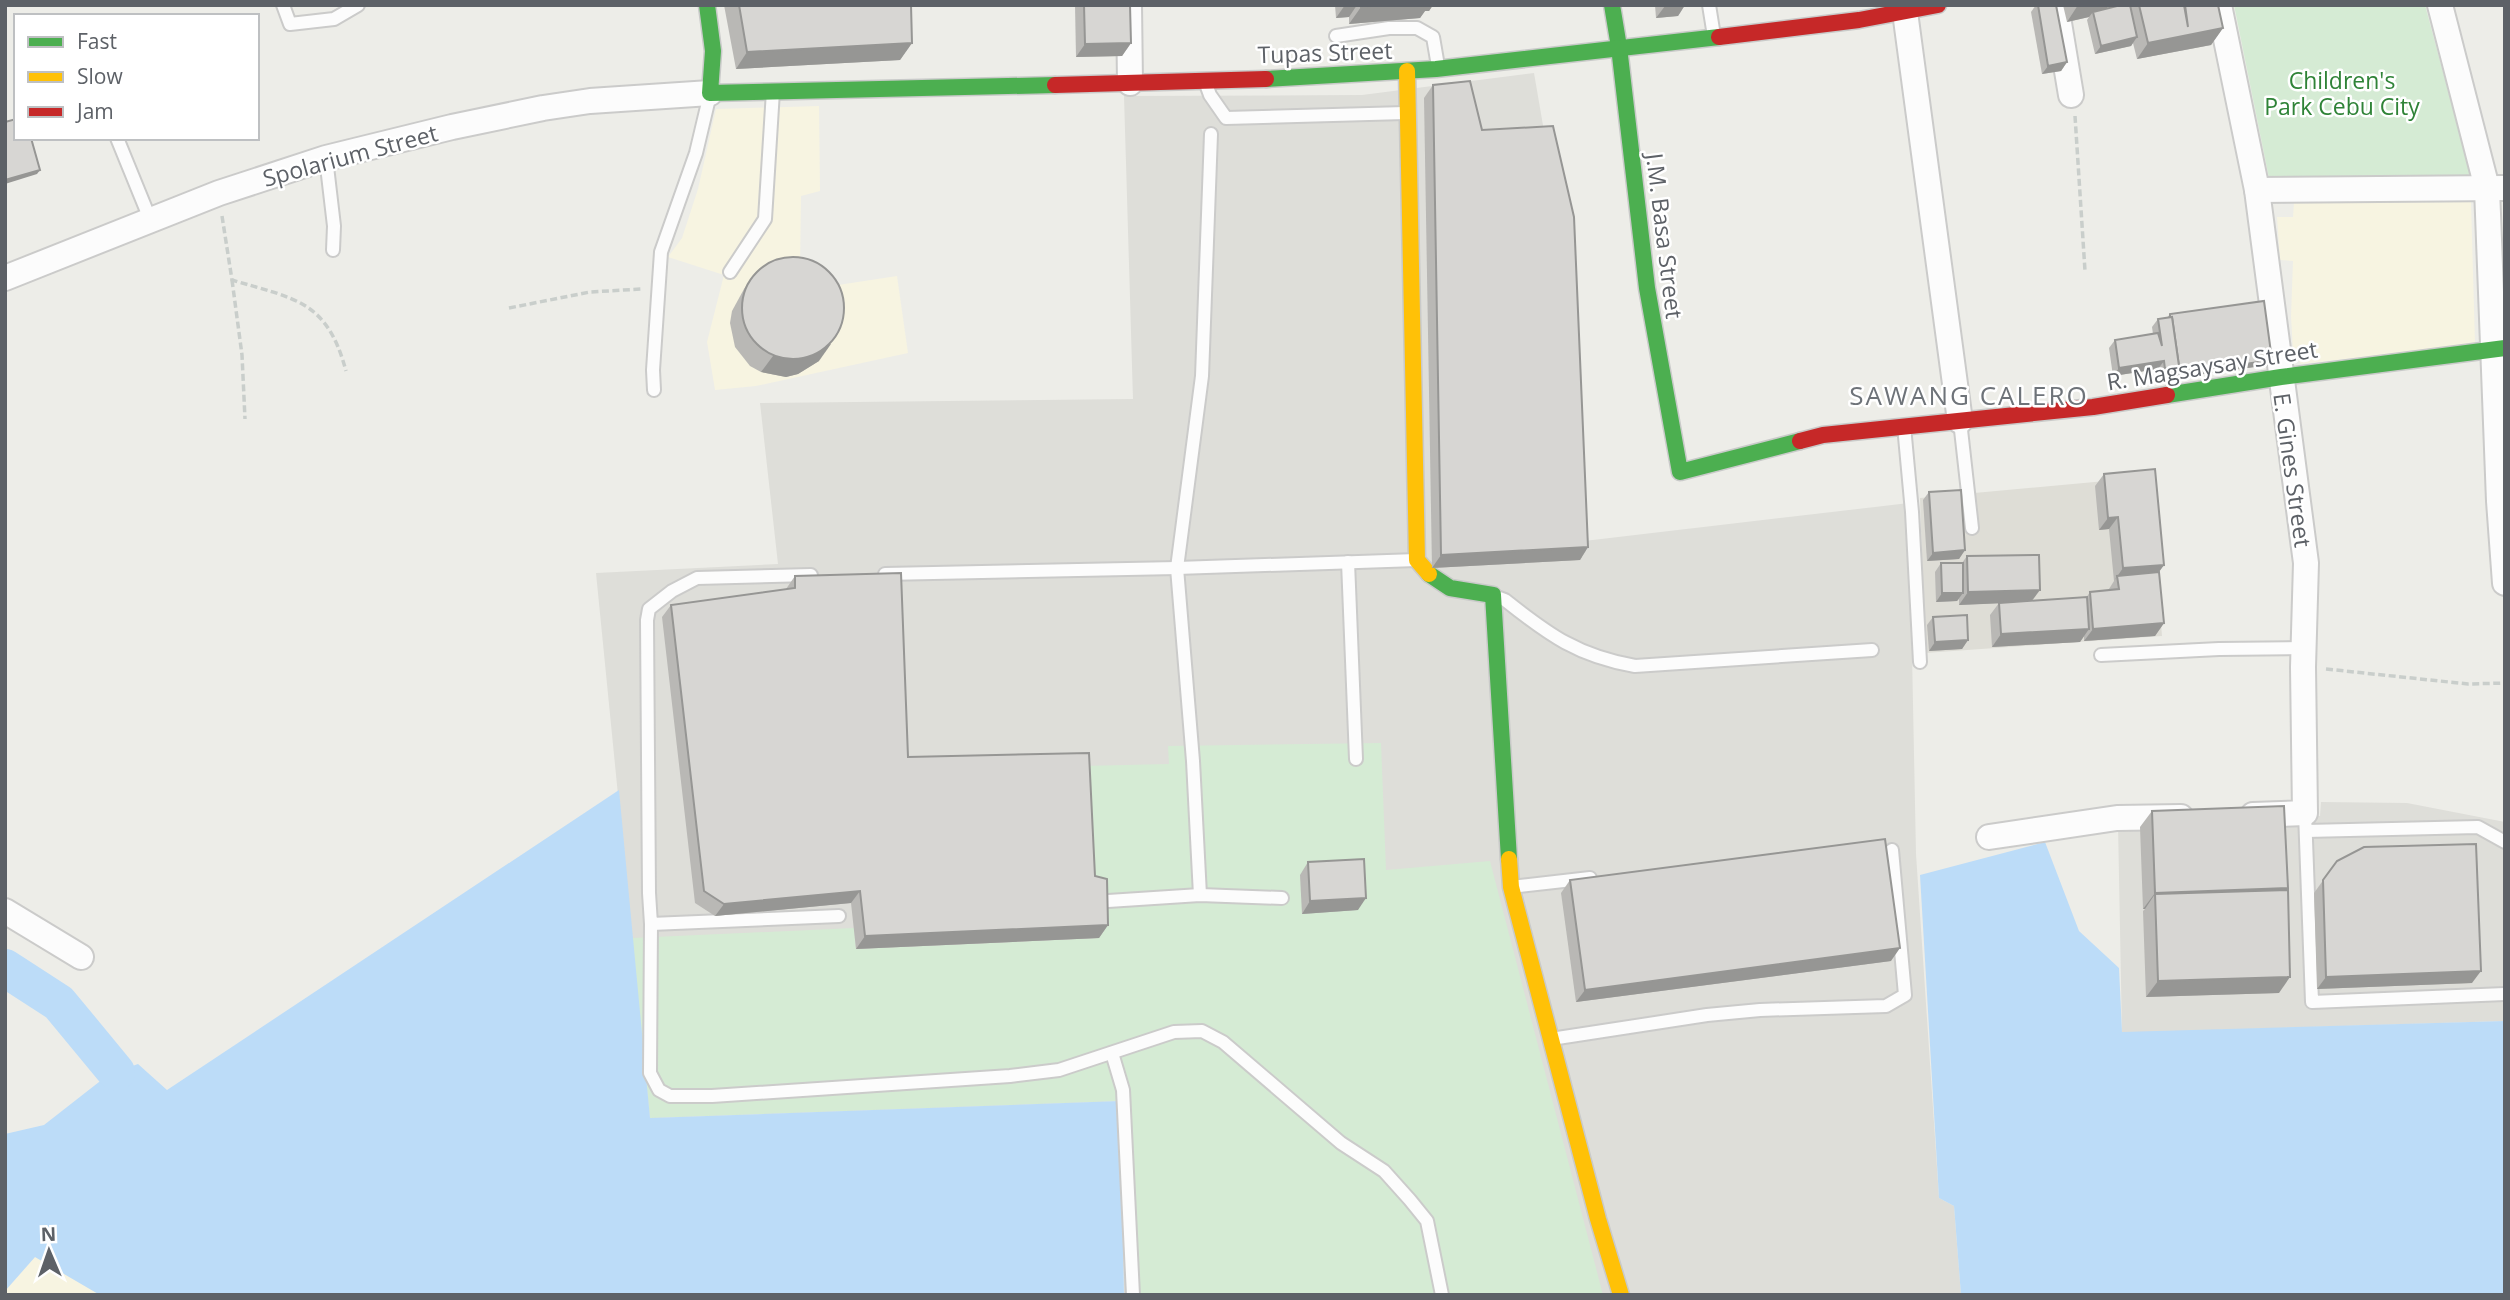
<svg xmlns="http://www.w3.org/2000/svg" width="2510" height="1300" viewBox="0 0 2510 1300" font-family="'Open Sans',sans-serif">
<rect width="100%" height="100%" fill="#edede8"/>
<g fill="#f7f4e1">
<path d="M 819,106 L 820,191 L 801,196 L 800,271 L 825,287 L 897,276 L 908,353 L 756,386 L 715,390 L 707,342 L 724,275 L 668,257 L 682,238 L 698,189 L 716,109 Z"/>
<path d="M 2471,202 L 2475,344 L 2301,364 L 2293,352 L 2291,316 L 2293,261 L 2280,260 L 2277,217 L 2293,217 L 2294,203 Z"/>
<path d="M 35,1257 L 100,1295 L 5,1295 L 5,1291 Z"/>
</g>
<g fill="#deded9">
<path d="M 1534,73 L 1545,137 L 1584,541 L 1909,503 L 1916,854 L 1939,1198 L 1954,1206 L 1961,1295 L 1124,1295 L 1119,1101 L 650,1118 L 596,573 L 778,564 L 760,403 L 1133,399 L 1124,96 L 1362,95 Z"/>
<path d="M 2321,802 L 2407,803 L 2505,822 L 2505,1021 L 2122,1033 L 2118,824 L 2320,816 Z"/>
</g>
<path fill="#deddd6" d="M 2149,477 L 2162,636 L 1925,653 L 1920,498 Z"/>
<g fill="#d5ebd4">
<path d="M 2234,5 L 2425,5 L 2472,180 L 2270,183 Z"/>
<path d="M 1381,743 L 1386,870 L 1490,861 L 1603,1295 L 1136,1295 L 1120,1101 L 650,1118 L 632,938 L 854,928 L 856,949 L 1099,938 L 1086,889 L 1081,766 L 1169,764 L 1168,746 Z"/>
</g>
<g fill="#bcdcf8">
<path d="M 619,790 L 650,1118 L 1120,1101 L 1124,1295 L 100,1295 L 35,1257 L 5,1291 L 5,1134 L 44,1125 L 99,1082 L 116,1072 L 138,1064 L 167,1090 Z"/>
<path d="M 2045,842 L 2079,931 L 2119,968 L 2122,1032 L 2505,1021 L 2505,1295 L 1961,1295 L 1954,1206 L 1939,1198 L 1920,875 Z"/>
</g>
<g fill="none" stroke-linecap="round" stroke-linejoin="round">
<path stroke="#bcdcf8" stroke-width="38" d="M 5,968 L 59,1003 L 116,1072"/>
<defs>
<g id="lane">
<path d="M 283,5 L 290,24 L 334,19 L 358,5"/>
<path d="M 1709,5 L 1714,36"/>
<path d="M 1336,36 L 1389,28 L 1417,28 L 1433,37 L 1438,66"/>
<path d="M 1206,84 L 1210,95 L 1226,118 L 1405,113"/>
<path d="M 117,138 L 150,219"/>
<path d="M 326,158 L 334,226 L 333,250"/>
<path d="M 730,272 L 765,219 L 773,91"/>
<path d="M 654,390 L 653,370 L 661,252 L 696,153 L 710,94"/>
<path d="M 1960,421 L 1972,528"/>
<path d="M 1904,426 L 1912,512 L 1920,662"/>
<path d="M 1348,562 L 1356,759"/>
<path d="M 885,574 L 1177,568 L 1417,560"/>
<path d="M 811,575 L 697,578 L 672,591 L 649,609 L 647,620 L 649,893 L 651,924 L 839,916"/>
<path d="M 1497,597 L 1505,600 C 1549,635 1578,656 1635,666 L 1872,650"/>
<path d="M 2101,655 L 2219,649 L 2305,648"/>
<path d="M 2305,813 L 2312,1002 L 2505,994"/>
<path d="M 2306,831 L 2478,827 L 2505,842"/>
<path d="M 1511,887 L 1590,878"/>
<path d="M 1200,895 L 1193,761 L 1177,568 L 1202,376 L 1211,134"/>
<path d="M 1108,901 L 1200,895 L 1282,898"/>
<path d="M 651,924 L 650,1073 L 659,1090 L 670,1096 L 712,1096 L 1010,1076 L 1059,1070 L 1174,1032 L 1202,1031 L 1223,1042 L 1341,1143 L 1384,1171 L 1410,1200 L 1427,1221 L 1442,1295"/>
<path d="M 1551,1039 L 1707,1015 L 1760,1010 L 1886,1006 L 1905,995 L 1892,850"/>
<path d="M 1112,1053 L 1123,1090 L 1133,1295"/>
</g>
<g id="street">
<path d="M 1129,5 L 1130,83"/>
<path d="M 2056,5 L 2071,95"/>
<path d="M 2219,5 L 2257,190 L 2306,563 L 2303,667 L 2305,813 L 2253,815"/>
<path d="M 2440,5 L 2487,188 L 2499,501 L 2505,583"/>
<path d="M 1905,12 L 1960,421"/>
<path d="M 2257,190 L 2505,188"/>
<path d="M 5,278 L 219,193 L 326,158 L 452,127 L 543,108 L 590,101 L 710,93"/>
<path d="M 1989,837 L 2117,818 L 2181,817"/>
<path d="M 5,911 L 81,957"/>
</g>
<g id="fast">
<path d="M 707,5 L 713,51 L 710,93 L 1055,85"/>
<path d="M 1612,5 L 1619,47 L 1647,288 L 1680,472 L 1800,441"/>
<path d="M 1266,79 L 1436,69 L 1719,37"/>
<path d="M 2167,395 L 2281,377 L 2505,348"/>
<path d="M 1429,574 L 1450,588 L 1493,595 L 1509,859"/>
</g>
<g id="slow">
<path d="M 1407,71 L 1417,560 L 1429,574"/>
<path d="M 1509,859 L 1511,887 L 1598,1219 L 1621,1295"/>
</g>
<g id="jam">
<path d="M 1719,37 L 1859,20 L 1938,5"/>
<path d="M 1055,85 L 1266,79"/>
<path d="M 1800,441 L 1823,435 L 2093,407 L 2167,395"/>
</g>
</defs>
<use href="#lane" stroke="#cbcbca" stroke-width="16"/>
<use href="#street" stroke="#cbcbca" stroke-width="28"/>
<use href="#fast" stroke="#c9cac9" stroke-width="19"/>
<use href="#slow" stroke="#c9cac9" stroke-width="19"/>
<use href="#jam" stroke="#c9cac9" stroke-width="19"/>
<g stroke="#c9cecb" stroke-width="3.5" stroke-dasharray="7 3.5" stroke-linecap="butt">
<path d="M 2075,116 L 2085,271"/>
<path d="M 222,216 L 232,280 C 295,299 327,300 346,371"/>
<path d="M 232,280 L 242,355 L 245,419"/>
<path d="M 509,308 L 590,292 L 642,289"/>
<path d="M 2326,669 L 2468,684 L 2505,683"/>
</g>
<use href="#lane" stroke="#fcfcfc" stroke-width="12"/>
<use href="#street" stroke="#fcfcfc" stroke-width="24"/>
<use href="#fast" stroke="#4caf50" stroke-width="16"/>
<use href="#slow" stroke="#ffc107" stroke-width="16"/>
<use href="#jam" stroke="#c62828" stroke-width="16"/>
</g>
<g fill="#b9b8b5">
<path d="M 724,5 L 911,5 L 912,43 L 900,60 L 736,69 Z"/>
<path d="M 1075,5 L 1130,5 L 1131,43 L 1122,56 L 1076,57 Z"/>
<path d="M 1335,5 L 1433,5 L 1429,11 L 1425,11 L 1420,18 L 1349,24 L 1349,17 L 1336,18 Z"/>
<path d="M 1655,5 L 1685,5 L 1678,16 L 1656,18 Z"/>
<path d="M 2036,5 L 2056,5 L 2067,62 L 2061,71 L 2042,74 L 2031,12 Z"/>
<path d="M 2063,5 L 2109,5 L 2107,9 L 2121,5 L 2218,5 L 2223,28 L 2211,45 L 2137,59 L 2133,43 L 2131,46 L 2095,54 L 2087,20 L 2089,17 L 2067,22 Z"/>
<path d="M 1433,85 L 1588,547 L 1580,560 L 1432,568 L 1424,98 Z"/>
<path d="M 756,272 L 819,361 L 798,374 L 786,377 L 761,372 L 750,366 L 735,347 L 730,323 L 732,311 L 744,289 Z"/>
<path d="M 2170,314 L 2272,360 L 2269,365 L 2175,378 L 2175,373 L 2173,375 L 2159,377 L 2158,369 L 2113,376 L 2109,348 L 2115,340 L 2153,334 L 2152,327 L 2158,319 L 2167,318 Z"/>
<path d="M 2104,474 L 2164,565 L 2159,572 L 2164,623 L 2155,636 L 2084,641 L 2084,636 L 2080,642 L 1992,647 L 1990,615 L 1999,603 L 1959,605 L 1959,599 L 1957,601 L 1936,602 L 1935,572 L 1941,563 L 1962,563 L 1967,556 L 2032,601 L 2086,598 L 2090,592 L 2109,590 L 2109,589 L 2114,581 L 2109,529 L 2099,530 L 2095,486 Z"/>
<path d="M 1929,492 L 1965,550 L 1959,559 L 1927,561 L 1923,500 Z"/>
<path d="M 795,576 L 908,757 L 1095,876 L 1108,925 L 1099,938 L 856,949 L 851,903 L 715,916 L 695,903 L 662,617 L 671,605 L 786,589 Z"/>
<path d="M 1933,617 L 1968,640 L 1962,649 L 1929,651 L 1927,625 Z"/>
<path d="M 2152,811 L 2288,888 L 2286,890 L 2279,993 L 2146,997 L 2143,911 L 2145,909 L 2143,909 L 2140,827 Z"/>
<path d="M 2337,861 L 2472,983 L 2317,989 L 2314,893 Z"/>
<path d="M 1308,862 L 1358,910 L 1302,914 L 1300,875 Z"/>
<path d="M 1570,880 L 1891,961 L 1576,1002 L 1561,893 Z"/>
</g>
<g fill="#969694">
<path d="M 1345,5 L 1357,5 L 1349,17 L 1336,18 Z"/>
<path d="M 1382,5 L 1433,5 L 1429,11 L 1425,11 L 1420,18 L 1349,24 L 1361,7 Z"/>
<path d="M 1685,5 L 1678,16 L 1656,18 L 1665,6 Z"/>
<path d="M 2078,5 L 2109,5 L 2103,14 L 2093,12 L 2089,17 L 2067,22 Z"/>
<path d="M 2223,28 L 2211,45 L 2137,59 L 2148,43 Z"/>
<path d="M 2137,37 L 2131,46 L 2095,54 L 2101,46 Z"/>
<path d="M 912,43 L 900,60 L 736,69 L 747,52 Z"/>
<path d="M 1131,43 L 1122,56 L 1076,57 L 1085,44 Z"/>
<path d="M 2067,62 L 2061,71 L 2042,74 L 2048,66 Z"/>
<path d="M 40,170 L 37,174 L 5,184 L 5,180 Z"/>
<path d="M 831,344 L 819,361 L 798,374 L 786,377 L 761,372 L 773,356 Z"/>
<path d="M 2272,360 L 2269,365 L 2175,378 L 2178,374 Z"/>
<path d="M 2164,361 L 2158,369 L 2113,376 L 2119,368 Z"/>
<path d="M 2179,366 L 2173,375 L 2159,377 L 2165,369 Z"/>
<path d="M 2118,517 L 2109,529 L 2099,530 L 2108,518 Z"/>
<path d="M 1588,547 L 1580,560 L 1432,568 L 1441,555 Z"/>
<path d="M 1965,550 L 1959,559 L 1927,561 L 1933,553 Z"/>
<path d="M 2164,565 L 2155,577 L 2117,576 L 2114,581 L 2123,568 Z"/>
<path d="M 2040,590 L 2031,602 L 1959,605 L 1968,592 Z"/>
<path d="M 1942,593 L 1963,593 L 1957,601 L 1936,602 Z"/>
<path d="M 2164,623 L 2155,636 L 2084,641 L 2093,629 Z"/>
<path d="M 2089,629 L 2080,642 L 1992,647 L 2001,634 Z"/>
<path d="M 1968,640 L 1962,649 L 1929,651 L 1935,642 Z"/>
<path d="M 2288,888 L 2276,904 L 2155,894 L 2145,909 L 2143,909 L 2155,893 Z"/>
<path d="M 860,891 L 851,903 L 715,916 L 724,904 Z"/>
<path d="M 1366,898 L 1358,910 L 1302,914 L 1310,901 Z"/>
<path d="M 1108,925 L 1099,938 L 856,949 L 865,936 Z"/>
<path d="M 1900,948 L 1891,961 L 1576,1002 L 1585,990 Z"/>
<path d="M 2481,971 L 2472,983 L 2317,989 L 2326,977 Z"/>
<path d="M 2290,977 L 2279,993 L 2146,997 L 2158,981 Z"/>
</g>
<g fill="#d7d6d3" stroke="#969694" stroke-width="2">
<path d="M 739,5 L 911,5 L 912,43 L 747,52 Z"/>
<path d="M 1084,5 L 1130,5 L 1131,43 L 1085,44 Z"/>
<path d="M 1361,5 L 1382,5 L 1361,7 Z"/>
<path d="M 2038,5 L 2056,5 L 2067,62 L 2048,66 Z"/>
<path d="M 2121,5 L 2130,5 L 2137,37 L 2101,46 L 2093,12 Z"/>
<path d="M 2139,5 L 2184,5 L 2188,27 L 2185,5 L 2218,5 L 2223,28 L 2148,43 Z"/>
<path d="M 1470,81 L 1482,130 L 1553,126 L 1574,217 L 1588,547 L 1441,555 L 1433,85 Z"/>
<path d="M 16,119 L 16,138 L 31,138 L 40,170 L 5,180 L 5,122 Z"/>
<circle cx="793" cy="308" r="51"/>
<path d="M 2264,301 L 2272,360 L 2178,374 L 2178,369 L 2179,366 L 2172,317 L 2170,317 L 2170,314 Z"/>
<path d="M 2172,317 L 2179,366 L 2165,369 L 2164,361 L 2119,368 L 2115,340 L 2158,333 L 2162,346 L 2158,319 Z"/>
<path d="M 2155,469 L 2164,565 L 2123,568 L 2118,517 L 2108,518 L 2104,474 Z"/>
<path d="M 1961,490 L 1965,550 L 1933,553 L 1929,492 Z"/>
<path d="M 2039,555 L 2040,590 L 1968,592 L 1967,556 Z"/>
<path d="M 1941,563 L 1963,563 L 1963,593 L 1942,593 Z"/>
<path d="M 2159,572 L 2164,623 L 2093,629 L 2090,592 L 2119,589 L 2117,576 Z"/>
<path d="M 901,573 L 908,757 L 1089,753 L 1095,876 L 1107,879 L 1108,925 L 865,936 L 860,891 L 724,904 L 704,891 L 671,605 L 795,588 L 795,576 Z"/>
<path d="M 2087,597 L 2089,629 L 2001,634 L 1999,603 Z"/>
<path d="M 1967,615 L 1968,640 L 1935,642 L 1933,617 Z"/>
<path d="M 2284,806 L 2288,888 L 2155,893 L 2152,811 Z"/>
<path d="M 1885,839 L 1900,948 L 1585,990 L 1570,880 Z"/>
<path d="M 2476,844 L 2481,971 L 2326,977 L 2323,880 L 2337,861 L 2364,847 Z"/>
<path d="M 1364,859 L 1366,898 L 1310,901 L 1308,862 Z"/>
<path d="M 2288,890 L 2290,977 L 2158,981 L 2155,894 Z"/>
</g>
<g text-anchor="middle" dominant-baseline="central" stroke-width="5" stroke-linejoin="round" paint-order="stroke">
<g font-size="23" fill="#5d6167" stroke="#fff">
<text transform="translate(1325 52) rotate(-2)">Tupas Street</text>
<text transform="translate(350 155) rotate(-15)">Spolarium Street</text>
<text transform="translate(1665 236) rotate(83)">J.M. Basa Street</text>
<text transform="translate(2212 365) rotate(-9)">R. Magsaysay Street</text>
<text transform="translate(2293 470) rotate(82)">E. Gines Street</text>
</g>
<g font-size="23" fill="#2f8337" stroke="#fff">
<text x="2342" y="80">Children's<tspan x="2342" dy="26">Park Cebu City</tspan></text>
</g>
<g font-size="26" letter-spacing="2" fill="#6e7379" stroke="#fff">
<text x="1969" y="395">SAWANG CALERO</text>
</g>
</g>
<rect width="2510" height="1300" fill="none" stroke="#5d6167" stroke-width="14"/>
<rect x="14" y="14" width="245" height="126" fill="#ffffff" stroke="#bec0c2" stroke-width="2"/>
<rect x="28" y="37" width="35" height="10" fill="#4caf50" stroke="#bec0c2" stroke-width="2"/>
<text x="77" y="49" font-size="21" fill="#5d6167">Fast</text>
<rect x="28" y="72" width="35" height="10" fill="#ffc107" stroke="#bec0c2" stroke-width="2"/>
<text x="77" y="84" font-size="21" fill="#5d6167">Slow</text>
<rect x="28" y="107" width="35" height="10" fill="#c62828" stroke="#bec0c2" stroke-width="2"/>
<text x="77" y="119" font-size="21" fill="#5d6167">Jam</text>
<g transform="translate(49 1251) rotate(358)" stroke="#ffffff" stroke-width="5" paint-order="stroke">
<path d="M0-5L12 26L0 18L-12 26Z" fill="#5d6167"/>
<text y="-10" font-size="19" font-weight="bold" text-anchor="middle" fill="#5d6167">N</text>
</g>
</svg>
